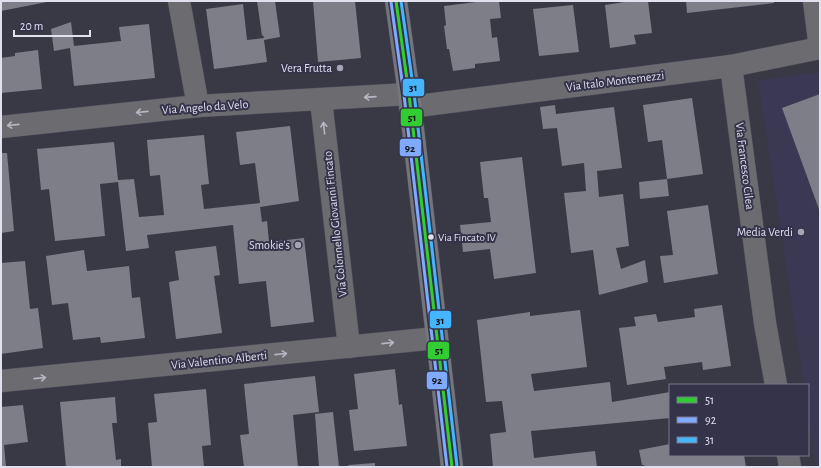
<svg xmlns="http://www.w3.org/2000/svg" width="821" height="468" viewBox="0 0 821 468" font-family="'Alegreya Sans',sans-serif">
<rect width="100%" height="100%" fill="#393845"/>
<path fill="#3a3853" d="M 820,72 L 820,467 L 816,467 L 808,411 L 808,385 L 804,385 L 758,80 Z"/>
<g fill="#7e7e89">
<path d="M 1,1 L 47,1 L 47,2 L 1,11 Z"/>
<path d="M 257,1 L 275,1 L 280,37 L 264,40 L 267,62 L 214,69 L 206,9 L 243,4 L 247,40 L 264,38 L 263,35 L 262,36 Z"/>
<path d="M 313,1 L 355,1 L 361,58 L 318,62 Z"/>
<path d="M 484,1 L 499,1 L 501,18 L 490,19 L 492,38 L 497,37 L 500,61 L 475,64 L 475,68 L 453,71 L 449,49 L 447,49 L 444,26 L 446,25 L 444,6 Z"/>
<path d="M 631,1 L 648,1 L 652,33 L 634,35 L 636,44 L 610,48 L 605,5 Z"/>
<path d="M 686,1 L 774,1 L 774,3 L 687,13 Z"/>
<path d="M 573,5 L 579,52 L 539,56 L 533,9 Z"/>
<path d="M 71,22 L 74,46 L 121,41 L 119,27 L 149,24 L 155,78 L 74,86 L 70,48 L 54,51 L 51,29 Z"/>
<path d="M 38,50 L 42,89 L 1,93 L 1,58 L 15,56 L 15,53 Z"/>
<path d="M 820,94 L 820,212 L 782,108 Z"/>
<path d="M 692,98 L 703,174 L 667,179 L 662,140 L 648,142 L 643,105 Z"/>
<path d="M 555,105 L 556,114 L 614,107 L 622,168 L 597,171 L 599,197 L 623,194 L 629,246 L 616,248 L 621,269 L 645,260 L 648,282 L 599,295 L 593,250 L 571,253 L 564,193 L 586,191 L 584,163 L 562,166 L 557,128 L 543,129 L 540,107 Z"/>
<path d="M 290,126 L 299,201 L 260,207 L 262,222 L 267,221 L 269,242 L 304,238 L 314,322 L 271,327 L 266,281 L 239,284 L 233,225 L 147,235 L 149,248 L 126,251 L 118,182 L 100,184 L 105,236 L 55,241 L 49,189 L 41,190 L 37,149 L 114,142 L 118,180 L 134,179 L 139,217 L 164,215 L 160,175 L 150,176 L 147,140 L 204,135 L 209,184 L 201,185 L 204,209 L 260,203 L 255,163 L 240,165 L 236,132 Z"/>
<path d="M 1,153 L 7,153 L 14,231 L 1,233 Z"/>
<path d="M 522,157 L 536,273 L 494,279 L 490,249 L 463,252 L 460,225 L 491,222 L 488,198 L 484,198 L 480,162 Z"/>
<path d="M 667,179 L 669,196 L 640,199 L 639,182 Z"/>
<path d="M 708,205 L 718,274 L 664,283 L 660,256 L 673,255 L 667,211 Z"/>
<path d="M 216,246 L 220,275 L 214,276 L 222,333 L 176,339 L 169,282 L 179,280 L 175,251 Z"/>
<path d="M 84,250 L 87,271 L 129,266 L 132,298 L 140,297 L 145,338 L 101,343 L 100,337 L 73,340 L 68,303 L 52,305 L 46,256 Z"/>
<path d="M 25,261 L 30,309 L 38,308 L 43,348 L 1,354 L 1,263 Z"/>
<path d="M 722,305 L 731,366 L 703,370 L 702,362 L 664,367 L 666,379 L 627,385 L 619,328 L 636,326 L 634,317 L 656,314 L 658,322 L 695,317 L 694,309 Z"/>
<path d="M 580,310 L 587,367 L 531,374 L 534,391 L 610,382 L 612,402 L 670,392 L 670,418 L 531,431 L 534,458 L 595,451 L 597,467 L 493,467 L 490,434 L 506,432 L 502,401 L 486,402 L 477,320 L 530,312 L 530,316 Z"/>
<path d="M 395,369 L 399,405 L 402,404 L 407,446 L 354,451 L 349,410 L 358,409 L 354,374 Z"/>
<path d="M 315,376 L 319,412 L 293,415 L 298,467 L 244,467 L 240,435 L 249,434 L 244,384 Z"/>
<path d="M 206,389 L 211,445 L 202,446 L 204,467 L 152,467 L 148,423 L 157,422 L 154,394 Z"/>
<path d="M 115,397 L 117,423 L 112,423 L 116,460 L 121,459 L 121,467 L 66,467 L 60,402 Z"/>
<path d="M 23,405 L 28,442 L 4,445 L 6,467 L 1,467 L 1,407 Z"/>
<path d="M 333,412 L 339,467 L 319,467 L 315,414 Z"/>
<path d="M 670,444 L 670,455 L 744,455 L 746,467 L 645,467 L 644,465 L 642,465 L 639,450 Z"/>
<path d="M 375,463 L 375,467 L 348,467 L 348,465 Z"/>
</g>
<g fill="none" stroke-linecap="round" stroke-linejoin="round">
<defs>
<g id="minor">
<path d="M 179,1 L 198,106"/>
<path d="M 814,1 L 820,48"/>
<path d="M 731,66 L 765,323 L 776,385"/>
<path d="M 321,100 L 349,347"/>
<path d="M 410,107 L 731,66 L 820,48"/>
<path d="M 1,127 L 198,106 L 409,94"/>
<path d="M 1,381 L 437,338"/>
<path d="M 788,455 L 790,467"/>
</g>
<path id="major" d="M 396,1 L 409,94 L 452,467"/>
</defs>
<use href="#minor" stroke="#55545f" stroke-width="23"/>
<use href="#major" stroke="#55545f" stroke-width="23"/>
<use href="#minor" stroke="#6b6b70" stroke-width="22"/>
<use href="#major" stroke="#75757c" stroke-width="22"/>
<defs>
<path id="bus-1" d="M 396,1 L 409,94 L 452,467"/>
<path id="bus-2" d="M 391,2 L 404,95 L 447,467"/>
<path id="bus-3" d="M 401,1 L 414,93 L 457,466"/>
</defs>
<use href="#bus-1" stroke="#34334a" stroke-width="6"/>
<use href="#bus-2" stroke="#34334a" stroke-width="6"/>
<use href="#bus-3" stroke="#34334a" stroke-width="6"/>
<use href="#bus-1" stroke="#32cd32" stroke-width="3"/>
<use href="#bus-2" stroke="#80aaff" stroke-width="3"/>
<use href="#bus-3" stroke="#46b5ff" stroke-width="3"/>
</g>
<defs><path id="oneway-shaft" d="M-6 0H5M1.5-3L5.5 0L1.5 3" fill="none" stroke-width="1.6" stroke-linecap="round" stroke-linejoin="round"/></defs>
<g stroke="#b7b7c3">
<use href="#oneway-shaft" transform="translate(370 97) rotate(176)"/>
<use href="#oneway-shaft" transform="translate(142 112) rotate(174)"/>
<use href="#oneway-shaft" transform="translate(13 125) rotate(174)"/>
<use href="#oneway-shaft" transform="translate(324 128) rotate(-96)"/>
<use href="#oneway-shaft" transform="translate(388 343) rotate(-6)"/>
<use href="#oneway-shaft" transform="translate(281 354) rotate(-6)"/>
<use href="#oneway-shaft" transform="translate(40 378) rotate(-6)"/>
</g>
<g fill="#a6a5b4" stroke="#34334a" stroke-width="1.5">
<circle cx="340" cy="68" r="4"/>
<circle cx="801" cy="232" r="4"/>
<circle cx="298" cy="245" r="4"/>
</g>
<circle fill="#e0e0ef" stroke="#34334a" stroke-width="1.5" cx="431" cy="237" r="3.5"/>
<g text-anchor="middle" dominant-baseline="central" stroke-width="4" stroke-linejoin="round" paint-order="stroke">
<g font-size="11" fill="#e0e0ef" stroke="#34334a" text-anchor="start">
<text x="438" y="237">Via Fincato IV</text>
</g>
<g font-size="12" fill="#e0e0ef" stroke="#34334a" text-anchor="end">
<text x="332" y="68">Vera Frutta</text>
<text x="793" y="232">Media Verdi</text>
<text x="290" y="245">Smokie's</text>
</g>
<g font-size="12" fill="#e0e0ef" stroke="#34334a">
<text transform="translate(615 81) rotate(-7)">Via Italo Montemezzi</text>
<text transform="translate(205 107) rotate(-4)">Via Angelo da Velo</text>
<text transform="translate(745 166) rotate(83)">Via Francesco Cilea</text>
<text transform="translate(335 224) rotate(-96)">Via Colonnello Giovanni Fincato</text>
<text transform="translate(219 360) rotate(-6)">Via Valentino Alberti</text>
</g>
</g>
<g stroke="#34334a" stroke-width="1.5">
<rect x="402" y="78" width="23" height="19" rx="4" fill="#46b5ff"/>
<rect x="400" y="108" width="23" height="19" rx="4" fill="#32cd32"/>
<rect x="399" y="138" width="23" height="19" rx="4" fill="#80aaff"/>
<rect x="429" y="310" width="23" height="19" rx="4" fill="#46b5ff"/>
<rect x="427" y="341" width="23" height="19" rx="4" fill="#32cd32"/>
<rect x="426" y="371" width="22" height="19" rx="4" fill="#80aaff"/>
</g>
<g font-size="11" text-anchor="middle" font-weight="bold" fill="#111">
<text x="413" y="91">31</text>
<text x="412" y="121">51</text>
<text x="410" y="152">92</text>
<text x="440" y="324">31</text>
<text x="439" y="354">51</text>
<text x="437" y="384">92</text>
</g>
<rect width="821" height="468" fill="none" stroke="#e0e0ef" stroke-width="4"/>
<rect x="669" y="384" width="140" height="72" fill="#34334a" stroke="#79788c"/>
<rect x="677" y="397" width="20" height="6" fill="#32cd32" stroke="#79788c"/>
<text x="705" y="404" font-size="12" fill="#e0e0ef">51</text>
<rect x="677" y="417" width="20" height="6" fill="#80aaff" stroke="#79788c"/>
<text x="705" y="424" font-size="12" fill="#e0e0ef">92</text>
<rect x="677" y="437" width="20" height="6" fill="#46b5ff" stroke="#79788c"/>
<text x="705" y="444" font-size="12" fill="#e0e0ef">31</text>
<path d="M14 30v6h76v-6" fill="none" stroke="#e0e0ef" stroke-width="2"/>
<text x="20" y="30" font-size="12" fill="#e0e0ef" stroke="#34334a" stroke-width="3" paint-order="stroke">20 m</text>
</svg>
